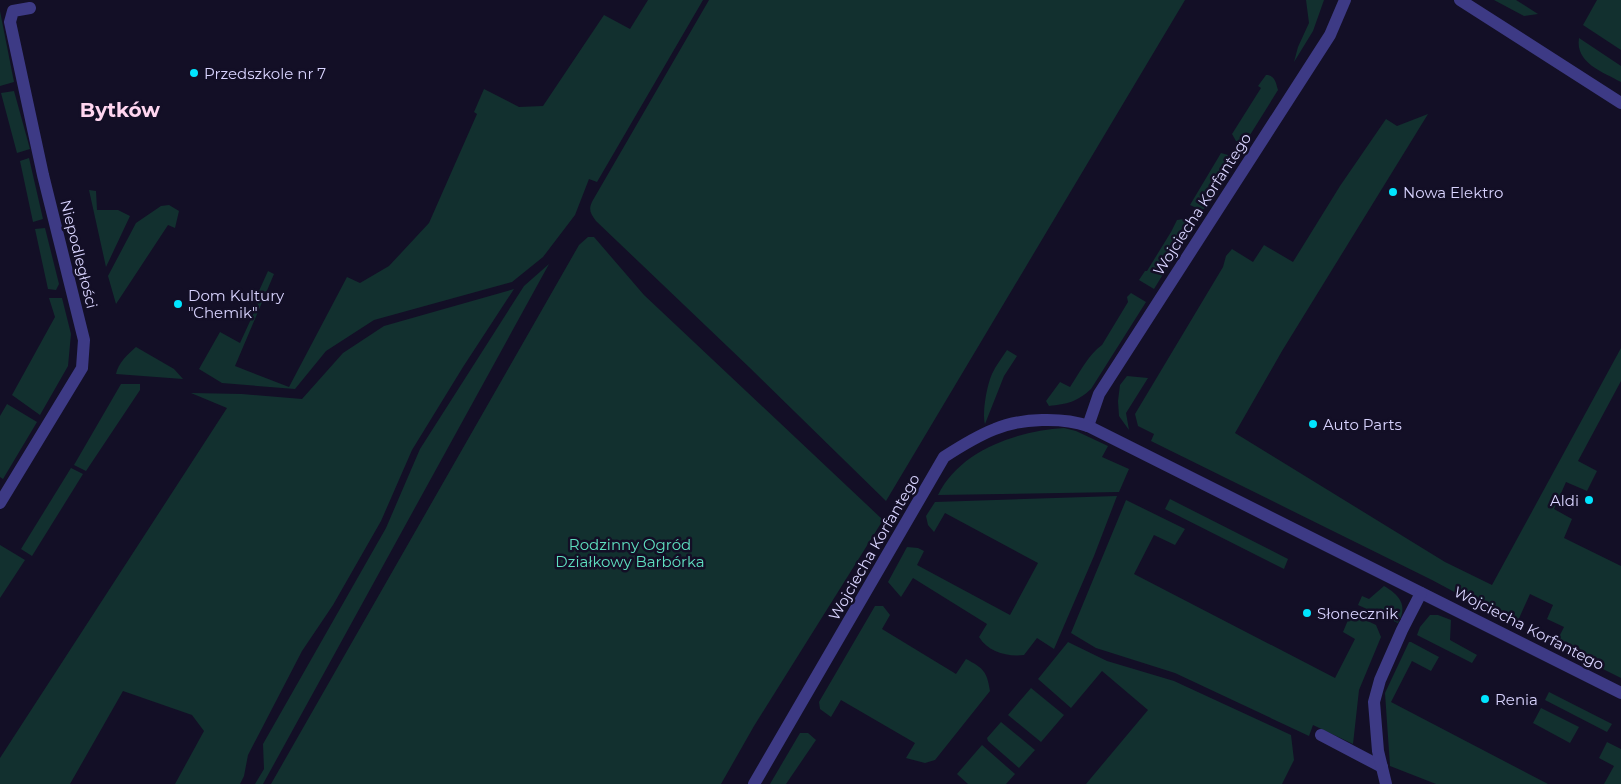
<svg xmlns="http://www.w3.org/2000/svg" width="1621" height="784" viewBox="0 0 1621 784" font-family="Montserrat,sans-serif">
<rect width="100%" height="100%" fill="#130f26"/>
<g fill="#12302f">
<path d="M 648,0 L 703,0 L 597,182 L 589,179 L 575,215 L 543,257 L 512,282 L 374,320 L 326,351 L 295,389 L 222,383 L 199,369 L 220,332 L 240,343 L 258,304 L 254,302 L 268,271 L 274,274 L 235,366 L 289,387 L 347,277 L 360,283 L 389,266 L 429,223 L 477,114 L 474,112 L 484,89 L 519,107 L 543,106 L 604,15 L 630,29 Z"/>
<path d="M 709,0 L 1185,0 L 886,501 L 749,367 L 596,221 C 590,213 588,209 593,200 Z"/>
<path d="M 1306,0 L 1324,0 L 1313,31 L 1294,62 L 1298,47 L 1309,23 Z"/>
<path d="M 1494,0 L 1516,0 L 1538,14 L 1524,16 Z"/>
<path d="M 1597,0 L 1621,0 L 1621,50 L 1583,25 Z"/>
<path d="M 0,11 L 14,82 L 0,86 Z"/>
<path d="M 1579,38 L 1621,66 L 1621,82 C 1603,72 1575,63 1579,38 Z"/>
<path d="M 1266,75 C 1275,75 1276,83 1278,90 L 1245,143 L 1236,141 L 1232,134 L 1261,88 L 1258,86 Z"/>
<path d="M 14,91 L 30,149 L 17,153 L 1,93 Z"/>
<path d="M 1428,114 L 1282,351 L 1235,433 L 1445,562 L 1492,585 L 1621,348 L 1621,381 L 1578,461 L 1597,471 L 1587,491 L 1566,482 L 1554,509 L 1572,519 L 1564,538 L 1621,566 L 1621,678 L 1555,645 L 1564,627 L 1547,619 L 1553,605 L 1530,594 L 1516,625 L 1432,580 L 1151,441 L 1154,434 L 1138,426 L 1135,414 L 1223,267 L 1226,256 L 1232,249 L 1253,262 L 1264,245 L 1293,262 L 1340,186 L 1386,119 L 1397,126 Z"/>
<path d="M 1221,153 L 1228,155 L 1234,162 L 1204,209 L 1201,210 L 1190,205 Z"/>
<path d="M 29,158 L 43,219 L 33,222 L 20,161 Z"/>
<path d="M 89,190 L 96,191 L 97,210 L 118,210 L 130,216 L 106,267 Z"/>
<path d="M 169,205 L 179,211 L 175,228 L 168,225 L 116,304 L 108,276 L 136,223 L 161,206 Z"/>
<path d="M 1184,219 L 1192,224 L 1192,227 L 1154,289 L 1139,280 L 1145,271 L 1147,271 L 1171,232 L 1177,220 Z"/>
<path d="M 45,228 L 59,284 L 56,290 L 48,289 L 35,229 Z"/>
<path d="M 588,237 L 594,237 L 644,295 L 883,520 L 754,726 L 721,784 L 271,784 L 579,245 Z"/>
<path d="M 549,264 L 263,784 L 255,784 L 264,769 L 263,744 L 386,528 L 420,449 L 524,286 Z"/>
<path d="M 514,289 L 463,367 L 412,450 L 381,521 L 333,605 L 302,651 L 248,755 L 244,776 L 240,784 L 175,784 L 204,731 L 192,715 L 123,691 L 70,784 L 0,784 L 0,758 L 227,408 L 191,393 L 242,394 L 302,399 L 343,353 L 384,326 Z"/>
<path d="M 1131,293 L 1146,302 L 1091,389 C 1077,402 1067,404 1049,406 L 1046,401 L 1060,382 L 1070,387 C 1080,372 1088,355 1102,345 L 1128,302 L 1127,297 Z"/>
<path d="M 49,298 L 62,298 L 71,334 L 68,366 L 40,415 L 12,395 L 55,317 Z"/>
<path d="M 136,347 L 174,369 L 183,379 L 116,374 C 118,363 128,354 136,347 Z"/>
<path d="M 1007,350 L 1017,356 L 1004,376 L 985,424 C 982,412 987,385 992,374 C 996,365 1002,358 1007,350 Z"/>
<path d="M 1127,376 L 1148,378 L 1126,413 L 1129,430 L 1119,416 L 1118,401 L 1120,385 Z"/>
<path d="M 121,384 L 140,384 L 140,390 L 86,471 L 74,465 Z"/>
<path d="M 7,404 L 37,422 L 3,479 L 0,477 L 0,416 Z"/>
<path d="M 1064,428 L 1076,431 L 1108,446 L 1102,457 L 1129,469 L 1119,492 L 938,495 C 960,450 1017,431 1064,428 Z"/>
<path d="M 71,468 L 83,474 L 32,556 L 21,549 Z"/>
<path d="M 1117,496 L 1094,556 L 1054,649 L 1037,638 L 1024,655 C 1007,657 988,652 979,637 L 987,624 L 913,578 L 901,597 L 888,582 L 907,547 L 918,548 L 924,551 L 917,565 L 1010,615 L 1038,563 L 945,513 L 934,532 L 928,525 L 926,516 L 935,502 Z"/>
<path d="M 1170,499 L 1288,559 L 1284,569 L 1165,509 Z"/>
<path d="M 1126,500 L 1185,529 L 1175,545 L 1154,535 L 1134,574 L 1335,678 L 1355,639 L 1343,632 L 1351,613 L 1376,625 L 1381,637 L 1359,690 L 1353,744 L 1313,725 L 1309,736 L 1175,673 L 1096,648 L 1071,633 Z"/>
<path d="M 0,545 L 25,560 L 0,598 Z"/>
<path d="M 1384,586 C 1398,594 1409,605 1398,623 L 1358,605 L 1362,596 L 1369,599 Z"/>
<path d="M 875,606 L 883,606 L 890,615 L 882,629 L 956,674 L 966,659 C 983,668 987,671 990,691 L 935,760 L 925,763 L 906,758 L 915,743 L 841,700 L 831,717 L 820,709 L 819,702 Z"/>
<path d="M 1430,615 L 1438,615 L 1451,620 L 1450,640 L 1477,655 L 1472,663 L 1417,635 L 1420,627 Z"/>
<path d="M 1068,642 L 1107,661 L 1174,681 L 1291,735 L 1294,760 L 1282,784 L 1086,784 L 1148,710 L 1102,671 L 1071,708 L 1038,679 Z"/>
<path d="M 1409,642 L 1411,642 L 1439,657 L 1431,671 L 1412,661 L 1391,702 L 1548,784 L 1436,784 L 1390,766 L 1385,693 Z"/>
<path d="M 1031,688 L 1064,715 L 1041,742 L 1008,715 Z"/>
<path d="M 1549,692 L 1612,724 L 1607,732 L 1545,700 Z"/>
<path d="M 1541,708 L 1579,727 L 1570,743 L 1533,723 Z"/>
<path d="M 1001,722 L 1035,750 L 1019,768 L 988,741 L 987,738 Z"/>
<path d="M 800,733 L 808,733 L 816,740 L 786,784 L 770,784 Z"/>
<path d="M 1607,742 L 1621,749 L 1621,784 L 1604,784 L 1614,766 L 1599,758 Z"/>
<path d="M 982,745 L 1015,774 L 1006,784 L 968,784 L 957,774 Z"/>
</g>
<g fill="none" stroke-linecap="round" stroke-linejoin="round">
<g stroke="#3d3a85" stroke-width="12">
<path d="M 1460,0 L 1621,103"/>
<path d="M 1088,426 L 1099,394 L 1330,35 L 1345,0"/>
<path d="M 0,503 L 82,368 L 84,340 L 43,175 L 10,22 L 13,11 L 30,8"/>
<path d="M 1321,735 L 1382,767"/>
<path d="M 754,784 L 944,457 C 961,446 977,436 995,429 C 1021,418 1063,417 1088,426 L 1621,693"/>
<path d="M 1386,784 L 1378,751 L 1374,702 L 1380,680 L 1402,630 L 1421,593"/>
</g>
</g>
<g fill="#00e5ff" stroke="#130f26" stroke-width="2">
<circle cx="194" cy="73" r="5"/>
<circle cx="1393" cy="192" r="5"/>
<circle cx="178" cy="304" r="5"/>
<circle cx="1313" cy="424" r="5"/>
<circle cx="1589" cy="500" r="5"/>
<circle cx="1307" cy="613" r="5"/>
<circle cx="1485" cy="699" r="5"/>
</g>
<g text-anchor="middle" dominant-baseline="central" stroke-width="5" stroke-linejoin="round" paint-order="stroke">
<g font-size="15" fill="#d9d4ff" stroke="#130f26" text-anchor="start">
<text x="204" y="73">Przedszkole nr 7</text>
<text x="1403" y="192">Nowa Elektro</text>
<text x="188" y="295">Dom Kultury<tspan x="188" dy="17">"Chemik"</tspan></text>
<text x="1323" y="424">Auto Parts</text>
<text x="1579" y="500" text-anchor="end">Aldi</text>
<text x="1317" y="613">Słonecznik</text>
<text x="1495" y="699">Renia</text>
</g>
<g font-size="15" fill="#d9d4ff" stroke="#130f26">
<text transform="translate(1202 204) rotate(-57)">Wojciecha Korfantego</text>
<text transform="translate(79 254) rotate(76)">Niepodległości</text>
<text transform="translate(874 547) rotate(-60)">Wojciecha Korfantego</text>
<text transform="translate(1529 628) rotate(27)">Wojciecha Korfantego</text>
</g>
<g font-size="15" fill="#5fe0c0" stroke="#130f26">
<text x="630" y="544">Rodzinny Ogród<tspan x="630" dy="17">Działkowy Barbórka</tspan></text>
</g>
<g font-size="20" font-weight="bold" fill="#ffd6f0" stroke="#130f26">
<text x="120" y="110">Bytków</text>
</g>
</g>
</svg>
